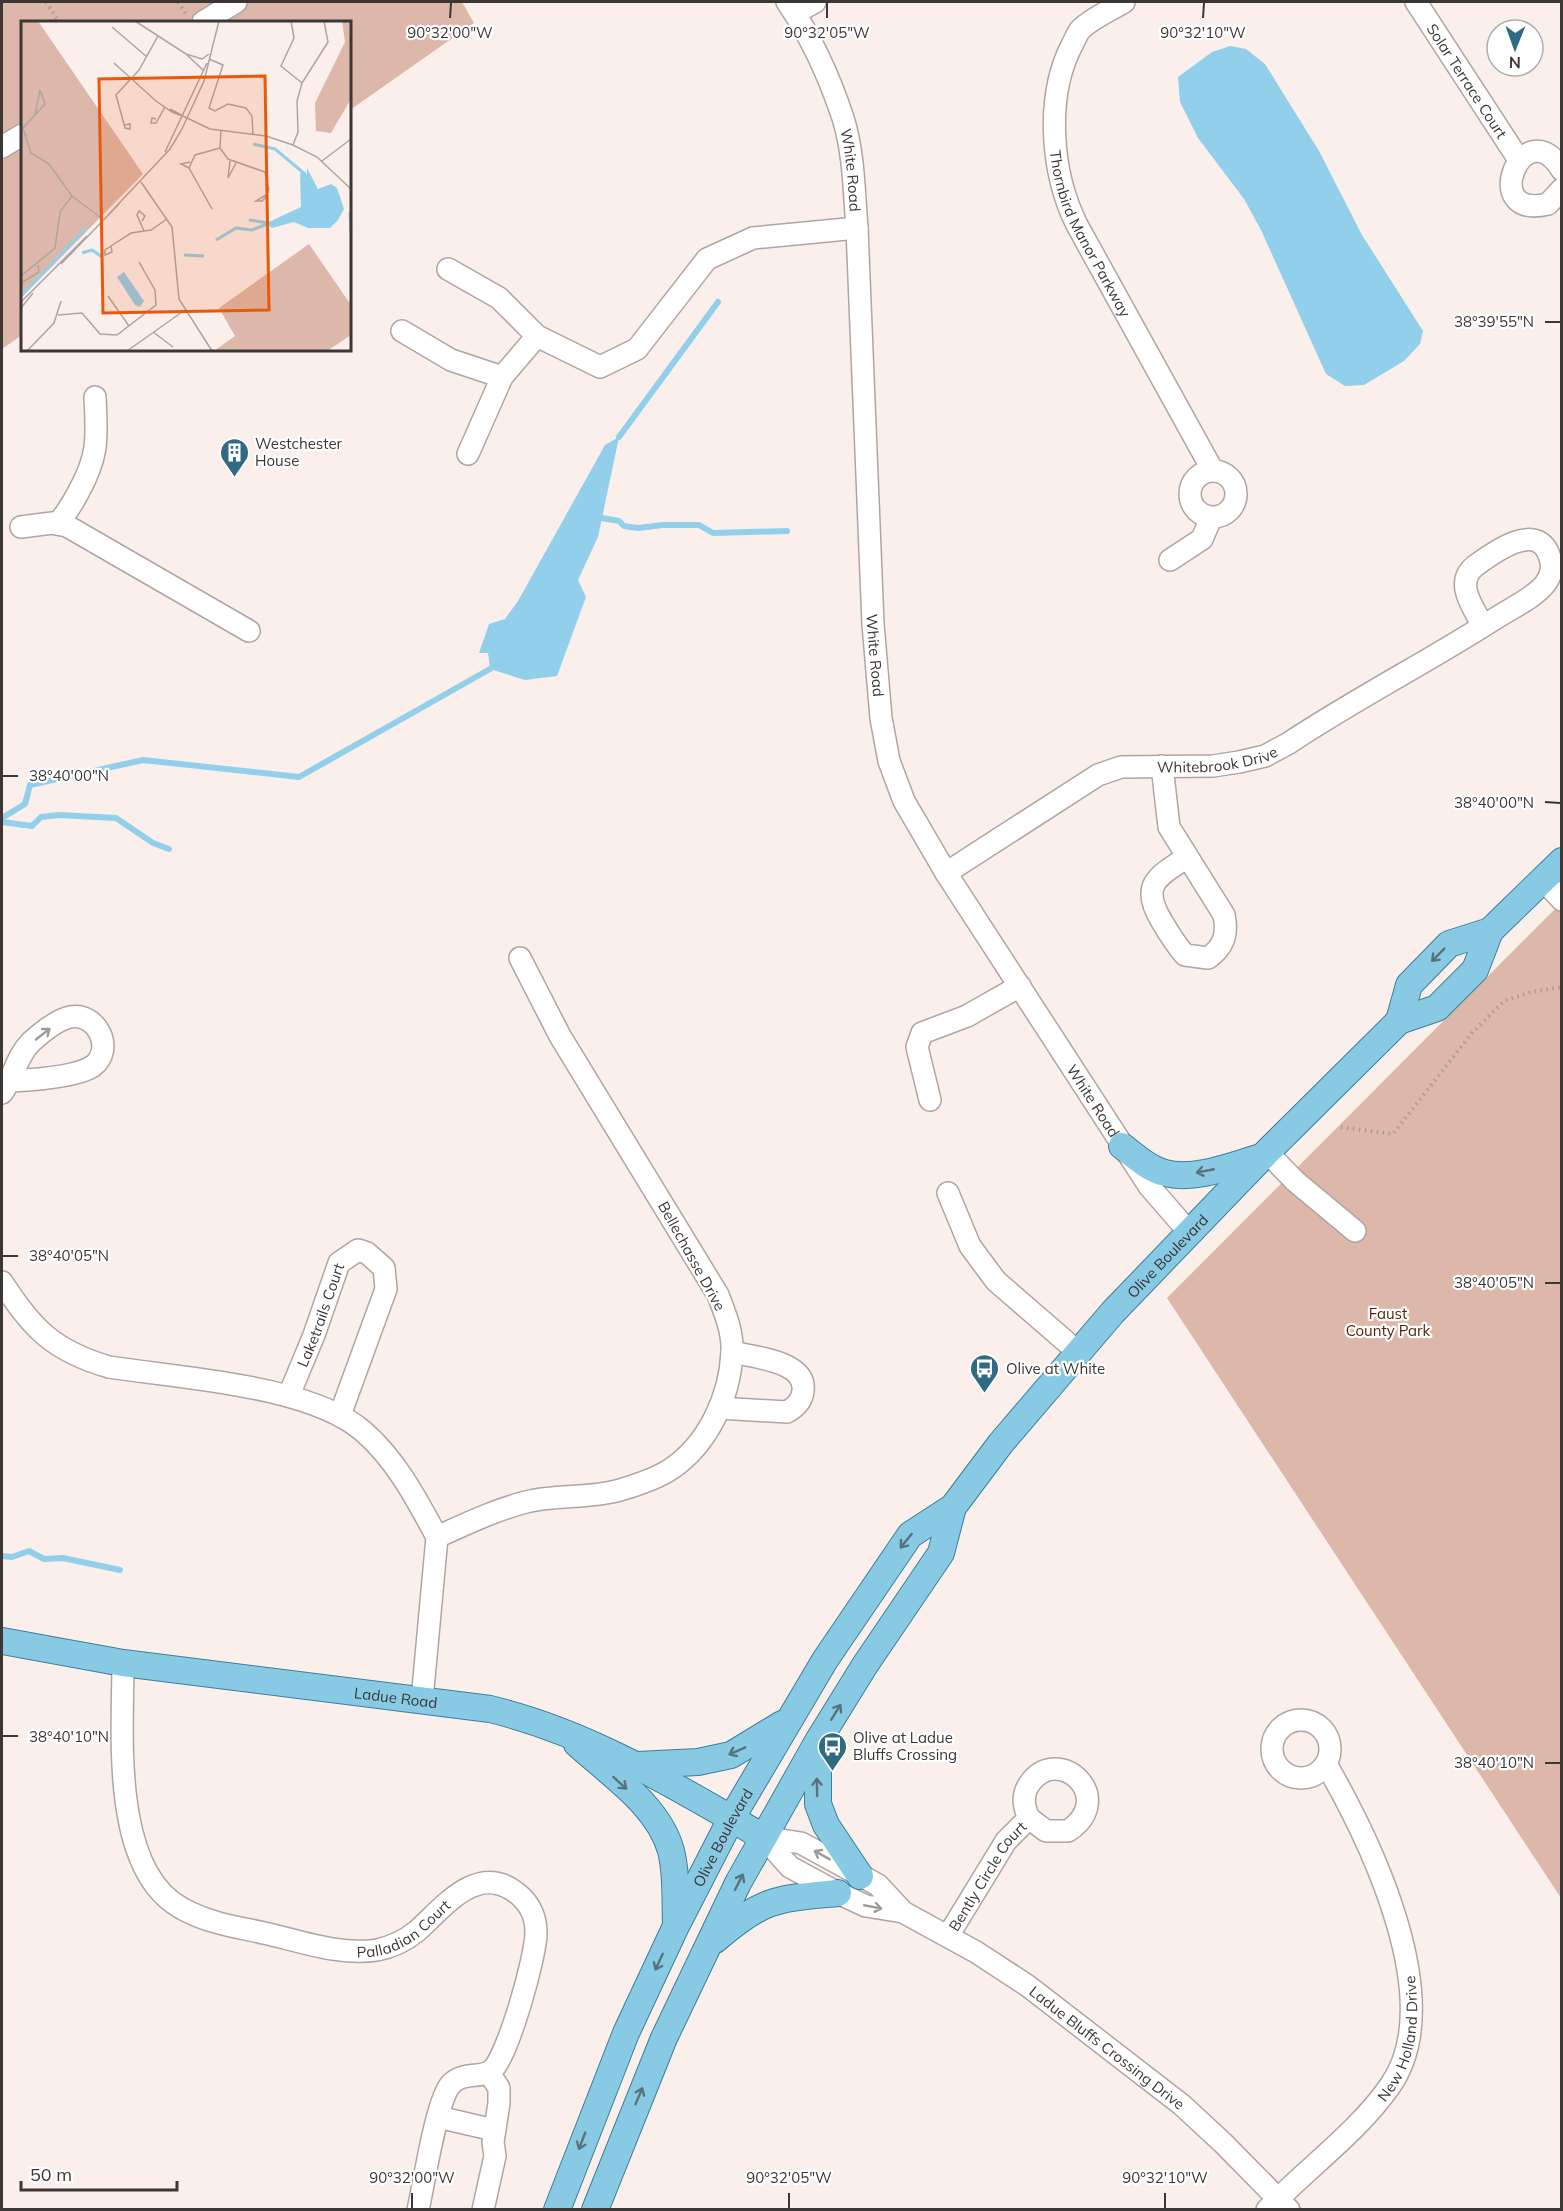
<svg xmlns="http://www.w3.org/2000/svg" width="1563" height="2211" viewBox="0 0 1563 2211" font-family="Mulish,sans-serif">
<rect width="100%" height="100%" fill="#fbefeb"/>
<g fill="#ddb7a9">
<path d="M 2,2 L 462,2 L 474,23 L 350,110 L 350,22 L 22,22 L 22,335 L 2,349 Z"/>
<path d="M 1561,903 L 1561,1898 L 1167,1298 Z"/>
</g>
<g fill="#92cfea">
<path d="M 1230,46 L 1246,49 L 1265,64 L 1319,151 L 1362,235 L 1423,331 L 1420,344 L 1404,361 L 1364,385 L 1345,386 L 1326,374 L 1261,230 L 1244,199 L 1198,138 L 1180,102 L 1178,77 L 1212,52 Z"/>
<path d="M 619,437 L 598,537 L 578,580 L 586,597 L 557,676 L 525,680 L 490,669 L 488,653 L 479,653 L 489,624 L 505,619 L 518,601 L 605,445 Z"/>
</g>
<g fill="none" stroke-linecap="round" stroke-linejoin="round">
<g stroke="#92cfea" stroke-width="6">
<path d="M 619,437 L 718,302"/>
<path d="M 602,518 L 619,521 L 624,526 L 638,528 L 663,525 L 699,525 L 713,533 L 787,531"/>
<path d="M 2,818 L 25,804 L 30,785 L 143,760 L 299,777 L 490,669"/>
<path d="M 2,822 L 32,826 L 41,817 L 59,815 L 116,818 L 153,843 L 169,849"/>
<path d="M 2,1556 L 12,1557 L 29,1551 L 44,1559 L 63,1558 L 120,1570"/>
</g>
<defs>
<g id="minor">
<path id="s1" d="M 787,2 C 810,35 830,79 843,118 C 854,153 854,192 857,228 L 873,624 L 881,718 L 889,761 L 904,801 L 946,873 L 1149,1186 L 1188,1231"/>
<path id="s2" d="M 1124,2 C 1111,10 1092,18 1081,29 C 1077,33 1075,40 1072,45 C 1045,97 1051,173 1077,225 L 1213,471"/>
<path id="s3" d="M 1416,2 L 1519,160"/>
<path d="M 795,13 L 815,2"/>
<path d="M 203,22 L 236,2"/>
<path d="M 2,147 L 22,135"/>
<path d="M 1562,170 C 1524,108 1477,221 1548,204 L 1562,189"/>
<path d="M 448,269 L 499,298 L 537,336 L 600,367 L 637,349 L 707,259 L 753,238 L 857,228"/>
<path d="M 402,331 L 451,360 L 502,377"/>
<path d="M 468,454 L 502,377 L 537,336"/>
<circle cx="1213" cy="494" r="23"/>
<path d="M 57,524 C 66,515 72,504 78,493 C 99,455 97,439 95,397"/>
<path d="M 21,527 L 52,523 L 67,526 L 249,631"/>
<path d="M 1170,560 L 1202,539 L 1211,518"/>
<path d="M 1162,766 L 1169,827 L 1224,915 C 1228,934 1224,947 1208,958 L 1185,955 C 1175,944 1168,932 1161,920 C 1140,885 1158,876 1186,858"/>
<path id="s4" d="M 946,873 L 1098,775 L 1121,767 L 1213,766 L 1239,762 L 1265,756 L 1289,743 C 1355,699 1426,663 1493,620 C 1509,609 1533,599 1545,584 C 1551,576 1553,567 1550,558 C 1539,519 1494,552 1475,566 C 1454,583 1473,607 1483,626"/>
<path d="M 1543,880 L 1562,900"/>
<path d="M 2,1093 C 14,1077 16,1057 31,1042 C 41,1033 56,1020 70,1017 C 97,1012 115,1049 93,1066 C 77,1077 31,1080 11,1081"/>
<path d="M 930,1100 L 917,1047 L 922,1033 L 967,1016 L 1020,986"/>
<path d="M 1267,1152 L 1295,1181 L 1355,1231"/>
<path d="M 948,1193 L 970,1246 L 996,1281 L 1078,1352"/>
<path d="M 2,1282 C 32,1329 54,1351 109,1367 C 180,1378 311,1385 364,1432 C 397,1461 417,1500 437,1537 L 422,1700"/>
<path id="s5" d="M 289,1395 L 314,1335 L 339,1263 L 358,1250 L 367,1253 L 384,1268 L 386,1289 L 340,1415"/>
<path d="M 719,1408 L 787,1412 C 796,1407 802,1401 803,1391 C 807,1361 753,1357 732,1352"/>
<path d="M 437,1537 C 466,1524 495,1510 526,1502 C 557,1494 590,1499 620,1490 C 637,1485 656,1479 671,1469 C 708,1444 730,1397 732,1352 C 733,1332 725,1313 718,1295 L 560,1036 L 520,958"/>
<path id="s6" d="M 123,1663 C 123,1731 110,1871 183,1909 C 208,1923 237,1927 264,1933 C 300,1941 340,1956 377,1950 C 392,1947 406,1940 417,1931 C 444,1907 478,1861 518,1894 C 531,1905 536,1917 536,1933 C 536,1956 508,2056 492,2070 C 482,2079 464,2071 451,2084 C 436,2101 424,2184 418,2210"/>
<circle cx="1301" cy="1749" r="29"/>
<path id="s7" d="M 903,1912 L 866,1906 L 838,1893 L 790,1867 L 763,1837 L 801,1843 L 878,1885 L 903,1912 L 976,1952 L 1028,1986 L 1182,2105 L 1223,2143 L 1289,2210"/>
<path id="s8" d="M 948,1936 L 1006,1841 L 1029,1818 C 1023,1806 1022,1794 1030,1783 C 1059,1743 1118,1798 1068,1831 L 1046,1831 L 1029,1818"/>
<path d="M 438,2117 L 494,2130"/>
<path d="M 483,2210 L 495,2156 L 493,2142 L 499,2103 L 499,2088 L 489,2073"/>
<path id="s9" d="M 1267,2210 C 1307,2168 1357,2133 1390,2086 C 1449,2002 1371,1842 1326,1764"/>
</g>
<g id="major">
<path d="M 1399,1021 L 1409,985 L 1449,944 L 1490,931"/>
<path d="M 1122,1146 C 1135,1156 1149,1169 1165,1173 C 1195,1181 1233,1165 1261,1157"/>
<path id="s10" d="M 2,1641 L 123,1663 L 490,1709 C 590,1733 675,1786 763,1837"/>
<path d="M 577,1744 C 610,1774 659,1806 671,1851 C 677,1874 675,1902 676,1925"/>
<path d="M 818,1744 L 818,1804 L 826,1825 L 860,1876"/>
<path d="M 637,1765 L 698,1762 L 731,1755 L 782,1724"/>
<path d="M 715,1940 C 764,1898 775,1899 838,1893"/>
<path id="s11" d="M 557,2210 L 626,2033 L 676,1926 L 731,1819 L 825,1660 L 910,1535 L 953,1507 L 1001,1443 L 1113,1312 L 1267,1152 L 1399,1021 L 1437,1008 L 1475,970 L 1490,931 L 1562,861"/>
<path d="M 595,2210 L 664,2038 L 738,1883 L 818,1741 L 865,1665 L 941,1553 L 953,1507"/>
</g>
</defs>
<use href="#minor" stroke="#b1a5a1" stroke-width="24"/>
<use href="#major" stroke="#39809b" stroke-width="28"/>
<g stroke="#a69d9a" stroke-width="4" stroke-dasharray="1.5 4.5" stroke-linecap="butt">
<path d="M 46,2 L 59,22"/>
<path d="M 178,2 L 186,14"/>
<path d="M 1341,1127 L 1393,1134 L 1472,1033 L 1504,1001 L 1531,992 L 1562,987"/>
</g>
<use href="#minor" stroke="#fff" stroke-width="21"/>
<use href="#major" stroke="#88cae4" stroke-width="26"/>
</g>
<defs><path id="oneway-shaft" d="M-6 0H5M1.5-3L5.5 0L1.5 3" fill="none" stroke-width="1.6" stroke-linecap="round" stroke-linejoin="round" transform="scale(1.5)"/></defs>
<g stroke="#5a727b">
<use href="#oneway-shaft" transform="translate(1438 955) rotate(135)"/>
<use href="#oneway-shaft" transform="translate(1205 1171) rotate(169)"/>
<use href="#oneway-shaft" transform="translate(906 1541) rotate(129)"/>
<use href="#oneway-shaft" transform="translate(836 1712) rotate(-58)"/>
<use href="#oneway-shaft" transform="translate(737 1751) rotate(156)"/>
<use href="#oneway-shaft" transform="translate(620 1783) rotate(42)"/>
<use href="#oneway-shaft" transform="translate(817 1787) rotate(-91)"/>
<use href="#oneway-shaft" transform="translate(739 1882) rotate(-63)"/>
<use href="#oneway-shaft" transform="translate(659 1962) rotate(115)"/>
<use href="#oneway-shaft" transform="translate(639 2096) rotate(-67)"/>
<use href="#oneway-shaft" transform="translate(582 2141) rotate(111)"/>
</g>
<g stroke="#9d9b9a">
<use href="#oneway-shaft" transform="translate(43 1034) rotate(-38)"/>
<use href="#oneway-shaft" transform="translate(822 1855) rotate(-151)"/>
<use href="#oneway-shaft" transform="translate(873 1907) rotate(11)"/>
</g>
<path fill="none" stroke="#3b3735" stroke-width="2" d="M 450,18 L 451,3M 827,18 L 827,3M 1203,18 L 1204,3M 1545,322 L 1560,322M 3,776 L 18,776M 1545,802 L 1560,803M 3,1256 L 18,1256M 1545,1283 L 1560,1283M 3,1736 L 18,1736M 1545,1763 L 1560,1763M 412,2208 L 412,2193M 789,2208 L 789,2193M 1165,2208 L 1165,2193"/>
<defs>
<symbol id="building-pin" viewBox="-11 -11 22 30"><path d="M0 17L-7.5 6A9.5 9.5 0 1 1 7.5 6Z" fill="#306a83" stroke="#fff"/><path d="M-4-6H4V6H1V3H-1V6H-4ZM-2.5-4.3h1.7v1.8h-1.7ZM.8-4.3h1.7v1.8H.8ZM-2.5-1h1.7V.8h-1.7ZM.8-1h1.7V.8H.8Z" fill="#fff"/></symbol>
<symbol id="bus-pin" viewBox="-11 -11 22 30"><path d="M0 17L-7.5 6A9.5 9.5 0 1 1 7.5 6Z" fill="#306a83" stroke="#fff"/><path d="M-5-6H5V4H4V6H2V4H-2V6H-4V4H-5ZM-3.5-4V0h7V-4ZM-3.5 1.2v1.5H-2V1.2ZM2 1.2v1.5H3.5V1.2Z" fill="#fff"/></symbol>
</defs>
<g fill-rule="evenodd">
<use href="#building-pin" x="218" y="436" width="33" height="45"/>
<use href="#bus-pin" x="968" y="1352" width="33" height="45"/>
<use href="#bus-pin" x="816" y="1730" width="33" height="45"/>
</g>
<g text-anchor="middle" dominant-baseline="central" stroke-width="4.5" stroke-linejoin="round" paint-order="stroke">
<g font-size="15" fill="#3b3735" stroke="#fff">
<text stroke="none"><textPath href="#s3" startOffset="94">Solar Terrace Court</textPath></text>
<text stroke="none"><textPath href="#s1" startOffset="182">White Road</textPath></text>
<text stroke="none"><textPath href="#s2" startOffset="268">Thornbird Manor Parkway</textPath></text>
<text stroke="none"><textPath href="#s1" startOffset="668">White Road</textPath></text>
<text stroke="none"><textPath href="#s4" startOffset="302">Whitebrook Drive</textPath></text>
<text stroke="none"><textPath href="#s1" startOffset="1172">White Road</textPath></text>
<text stroke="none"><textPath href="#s11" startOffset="1146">Olive Boulevard</textPath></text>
<text transform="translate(692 1256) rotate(61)">Bellechasse Drive</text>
<text stroke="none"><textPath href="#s5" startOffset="86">Laketrails Court</textPath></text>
<text stroke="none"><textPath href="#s10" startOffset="398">Ladue Road</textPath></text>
<text stroke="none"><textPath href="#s11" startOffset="408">Olive Boulevard</textPath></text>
<text stroke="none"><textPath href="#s8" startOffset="72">Bently Circle Court</textPath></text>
<text stroke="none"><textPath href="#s6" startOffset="498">Palladian Court</textPath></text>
<text stroke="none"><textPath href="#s9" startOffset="224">New Holland Drive</textPath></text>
<text stroke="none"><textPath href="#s7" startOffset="572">Ladue Bluffs Crossing Drive</textPath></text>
</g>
<g font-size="15" fill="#3b3735" stroke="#fff" text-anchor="start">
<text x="255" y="443">Westchester<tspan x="255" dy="17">House</tspan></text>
<text x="1006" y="1368">Olive at White</text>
<text x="853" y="1737">Olive at Ladue<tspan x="853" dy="17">Bluffs Crossing</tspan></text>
</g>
<g font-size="15" fill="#511f08" stroke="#fff">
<text x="1388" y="1313">Faust<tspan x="1388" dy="17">County Park</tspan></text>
</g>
</g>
<g transform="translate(21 21)">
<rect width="330" height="330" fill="#fbefeb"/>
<path d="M 0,0 L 17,0 L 122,153 L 0,277 ZM 321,0 L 330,0 L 330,78 L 310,112 L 295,110 L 294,82 L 324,21 ZM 288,223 L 330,284 L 330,314 L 306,330 L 193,330 L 214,315 L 198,287 Z" fill="#ddb7a9"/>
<path d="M 286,147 L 297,168 L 310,163 L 316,167 L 323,188 L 317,199 L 309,207 L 287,207 L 273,201 L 251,207 L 247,204 L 252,199 L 280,186 L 279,152 L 286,154 ZM 103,251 L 123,280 L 119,286 L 114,284 L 96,256 Z" fill="#92cfea"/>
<path fill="none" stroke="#92cfea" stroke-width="3" d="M 232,123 L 254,128 L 285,154M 329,191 L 330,212M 228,199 L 247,202M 195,219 L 215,207 L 231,209 L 251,201M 61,232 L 71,229 L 81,236M 163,234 L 183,235M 0,275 L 66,206"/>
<path fill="none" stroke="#aea5a2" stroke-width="1.5" d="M 114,0 L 165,33 L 181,38 L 188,33M 270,0 L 273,17 L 260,45 L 281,62M 91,6 L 126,36M 165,33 L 182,49M 188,38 L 202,44 L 188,87 L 194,90 L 207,83 L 225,87 L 231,95 L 232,113M 93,42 L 135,80 L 151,91 L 164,96 L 149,88M 19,69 L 24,83 L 2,107 L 10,132 L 28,143 L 51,175 L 83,199M 14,94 L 19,69M 164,96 L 189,108 L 245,115 L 272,124 L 296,136 L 330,168M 135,98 L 131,97 L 130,102 L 135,102 L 144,86M 104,104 L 109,103 L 109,108 L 104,107 L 95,74 L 118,49 L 137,15M 200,109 L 199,127 L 207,138 L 244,151 L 248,169 L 244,177 L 241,180 L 235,180 L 245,174M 272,124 L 277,111 L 276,80 L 281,62 L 307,21 L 303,0M 144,131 L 186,42M 209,140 L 207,157 L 215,142M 301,140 L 330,118M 168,147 L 160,143 L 169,141M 120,161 L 151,206 L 158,278 L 191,330M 191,188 L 168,147 L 174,134 L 199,127M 88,193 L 149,128 L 161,108 L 183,60 L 198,0M 121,200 L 124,195 L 118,190 L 116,194 L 123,210M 90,225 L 91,231 L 84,234 L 84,229 L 90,225 L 110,212 L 130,209 L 146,198M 40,243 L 98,183M 0,255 L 34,227 L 39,191 L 51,175M 0,262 L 18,251 L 17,244M 87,275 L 108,305M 0,281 L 66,215M 0,287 L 12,272M 37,294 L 61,292 L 79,313 L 96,314 L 135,284 L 134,269 L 118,241M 132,311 L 152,326M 6,330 L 33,302 L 40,280M 106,330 L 164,289"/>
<path fill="#e8590c" fill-opacity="0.15" stroke="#e8590c" stroke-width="3" d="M 244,55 L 248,289 L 82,292 L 78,58 Z"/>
<rect width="330" height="330" fill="none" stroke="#3b3735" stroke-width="3"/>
</g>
<g font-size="15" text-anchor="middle" fill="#3b3735" stroke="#fff" stroke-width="4.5" stroke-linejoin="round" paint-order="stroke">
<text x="450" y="38">90°32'00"W</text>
<text x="827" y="38">90°32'05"W</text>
<text x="1203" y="38">90°32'10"W</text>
<text x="1494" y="327">38°39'55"N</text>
<text x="69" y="781">38°40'00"N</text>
<text x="1494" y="808">38°40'00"N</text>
<text x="69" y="1261">38°40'05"N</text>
<text x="1494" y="1288">38°40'05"N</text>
<text x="69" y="1742">38°40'10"N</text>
<text x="1494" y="1768">38°40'10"N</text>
<text x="412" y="2183">90°32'00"W</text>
<text x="789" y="2183">90°32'05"W</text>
<text x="1165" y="2183">90°32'10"W</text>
</g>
<rect width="1563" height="2211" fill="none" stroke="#3b3735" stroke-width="6"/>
<g transform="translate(1515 48) rotate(181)"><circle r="28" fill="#ffffff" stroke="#b1afae" stroke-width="1.5"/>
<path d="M0-4.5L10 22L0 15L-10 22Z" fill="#306a83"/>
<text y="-9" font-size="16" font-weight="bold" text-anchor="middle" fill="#3b3735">N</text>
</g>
<path d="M21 2181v9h156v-9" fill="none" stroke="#3b3735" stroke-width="3"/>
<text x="30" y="2181" font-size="18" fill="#3b3735" stroke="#ffffff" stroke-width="4.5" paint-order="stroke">50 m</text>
</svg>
